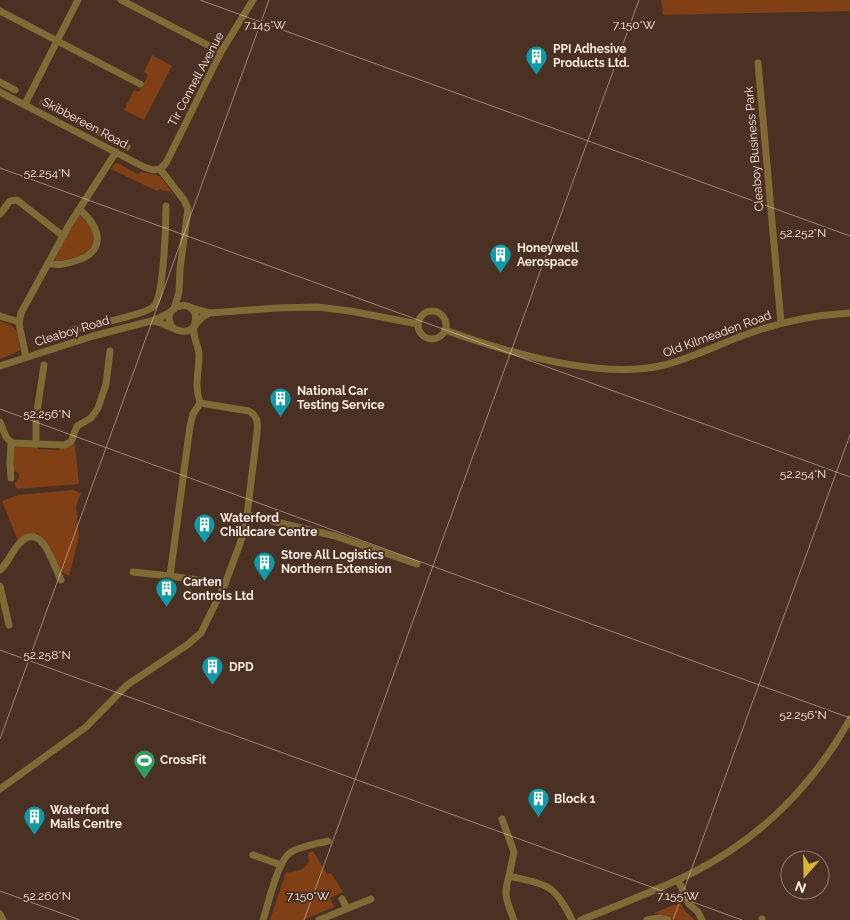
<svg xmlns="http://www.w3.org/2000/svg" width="850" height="920" viewBox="0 0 850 920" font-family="Raleway,sans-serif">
<rect width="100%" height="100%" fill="#4a3124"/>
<g fill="#803f15">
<path d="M 661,0 L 850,0 L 850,11 L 663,15 Z"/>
<path d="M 152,55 L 172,66 L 144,120 L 124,110 L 134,90 L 139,92 L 148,75 L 144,72 Z"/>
<path d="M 118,163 L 137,174 L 141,172 L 160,176 L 176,198 L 170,192 L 159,189 L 157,191 L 111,169 L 114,164 Z"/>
<path d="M 79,215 C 101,232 100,250 72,258 C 67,259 62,261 56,261 L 54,258 Z"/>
<path d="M 0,321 C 20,328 17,330 20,350 L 15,353 L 0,359 Z"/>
<path d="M 75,445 L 79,484 L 17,489 L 14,484 L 19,478 L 19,473 L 13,471 L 14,447 L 38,447 L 38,449 L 59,450 L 60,448 Z"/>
<path d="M 73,490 L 81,493 L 76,506 L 79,537 L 69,576 L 58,570 L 52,550 L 38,533 L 29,535 L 18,541 L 2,501 L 18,495 Z"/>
<path d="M 313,851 L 327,874 L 331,873 L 343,892 L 330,898 L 334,907 L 303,920 L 270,920 L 286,872 C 295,873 304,870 309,862 L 308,853 Z"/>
<path d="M 681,904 L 685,911 L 695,920 L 675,920 L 666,916 L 654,913 L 674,905 Z"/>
</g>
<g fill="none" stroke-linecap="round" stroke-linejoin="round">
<g stroke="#7e6b36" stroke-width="7">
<path d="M 121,0 L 221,52"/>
<path d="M 0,11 L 140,84"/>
<path d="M 758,63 L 781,323"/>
<path d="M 0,82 L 15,90"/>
<path d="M 0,92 L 144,167 L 153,170 L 160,169"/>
<path d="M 43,103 L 127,147"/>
<path d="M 25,104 L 78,0"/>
<path d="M 160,169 L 166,163 L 221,52 L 253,0"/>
<path d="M 160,169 L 184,200 L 188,209 L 180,269 L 179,292 L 174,309"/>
<path d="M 0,214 L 10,201 L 17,200 L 63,236"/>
<path d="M 48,263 C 58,266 65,264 75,261 C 108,251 100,227 79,209"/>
<path d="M 191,308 L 210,313 L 276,308 L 317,307 L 350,311 L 418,324"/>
<circle cx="432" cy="325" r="14"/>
<path d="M 0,316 L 19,322"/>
<path d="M 153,321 C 165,322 181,337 191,329 C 199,323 198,318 209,313"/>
<path d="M 173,328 C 156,304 201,295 195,323"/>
<path d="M 72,330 C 87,326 144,315 153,307 C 164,299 166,222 166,206"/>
<path d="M 445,330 C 506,352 600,381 664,365 C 695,357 723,342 753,332 C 784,321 817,315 850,313"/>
<path d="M 26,357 L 19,324 L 21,313 L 69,225 L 116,152"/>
<path d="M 0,366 L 93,336 L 155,320 L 171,312"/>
<path d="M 200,403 L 193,414 L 190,426 L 170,576 L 225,584"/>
<path d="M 0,422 L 6,437 L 12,443 L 64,445 L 71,442 L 77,426 L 91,418 L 98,408 L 106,384 L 110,351"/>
<path d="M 11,442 L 10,464 L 11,478"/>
<path d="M 36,444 L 36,418 L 44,365"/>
<path d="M 247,515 L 335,536 L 417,564"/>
<path d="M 0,570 C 8,563 11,553 18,545 C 42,518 53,565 61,580"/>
<path d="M 133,572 L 170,576"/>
<path d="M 0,586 L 9,625"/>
<path d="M 0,789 L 86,727 L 127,685 L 187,645 L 201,633 L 225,584 L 242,538 L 247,515 L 257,433 C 258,424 258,416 249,411 L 200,403 C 194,385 199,371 199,354 C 198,344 192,337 194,326"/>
<path d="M 502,819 L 514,852 L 509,876 C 547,885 554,883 572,920"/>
<path d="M 253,855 L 281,865"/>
<path d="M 509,876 C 503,895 507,902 514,920"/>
<path d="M 678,880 L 689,904 L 698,912 L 702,920"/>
<path d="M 342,899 L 347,908"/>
<path d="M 0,914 L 3,920"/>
<path d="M 263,920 C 268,905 278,859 291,852 C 301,846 316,844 328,841"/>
<path d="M 319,920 L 371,899"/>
<path d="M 581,920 C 619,905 658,890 694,872 C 761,838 814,784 850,719"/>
<path d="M 647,920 L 659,918 L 668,920"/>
<path d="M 762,920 L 762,919"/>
</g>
</g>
<path fill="none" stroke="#f8e8df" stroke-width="1" stroke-opacity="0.45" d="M 200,0 L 850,236M 0,168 L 850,477M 0,409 L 850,718M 0,650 L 742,920M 0,739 L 269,0M 0,891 L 80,920M 304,920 L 639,0M 673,920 L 850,435"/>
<defs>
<symbol id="building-pin" viewBox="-11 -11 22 30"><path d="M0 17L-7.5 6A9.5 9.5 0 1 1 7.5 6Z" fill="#0f9aa8" stroke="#4a3124"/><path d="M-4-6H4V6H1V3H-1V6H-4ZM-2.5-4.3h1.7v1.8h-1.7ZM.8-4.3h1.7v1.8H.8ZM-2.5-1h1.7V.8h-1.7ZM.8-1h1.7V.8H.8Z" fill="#fff"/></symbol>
<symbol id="stadium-pin" viewBox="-11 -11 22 30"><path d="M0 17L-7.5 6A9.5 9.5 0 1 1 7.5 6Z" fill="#2e9e5b" stroke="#4a3124"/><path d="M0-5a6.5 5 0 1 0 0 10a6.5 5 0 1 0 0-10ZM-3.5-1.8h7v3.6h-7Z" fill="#fff"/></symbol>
</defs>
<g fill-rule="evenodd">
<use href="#building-pin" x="524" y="44" width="25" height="34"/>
<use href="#building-pin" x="488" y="242" width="25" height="34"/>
<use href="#building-pin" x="268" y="386" width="25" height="34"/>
<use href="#building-pin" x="192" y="512" width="25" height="34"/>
<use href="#building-pin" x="252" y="550" width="25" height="34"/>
<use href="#building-pin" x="154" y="576" width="25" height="34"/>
<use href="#building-pin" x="200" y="654" width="25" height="34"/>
<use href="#stadium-pin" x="132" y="748" width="25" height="34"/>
<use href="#building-pin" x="526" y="786" width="25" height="34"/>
<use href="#building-pin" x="22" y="804" width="25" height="34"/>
</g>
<g text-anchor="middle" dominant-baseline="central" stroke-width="4" stroke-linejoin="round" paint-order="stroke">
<g font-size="12" font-weight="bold" fill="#f8e8df" stroke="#4a3124" text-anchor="start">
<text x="553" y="49">PPI Adhesive<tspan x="553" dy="14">Products Ltd.</tspan></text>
<text x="517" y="248">Honeywell<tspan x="517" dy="14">Aerospace</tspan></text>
<text x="297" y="391">National Car<tspan x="297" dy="14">Testing Service</tspan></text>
<text x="220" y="518">Waterford<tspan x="220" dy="14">Childcare Centre</tspan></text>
<text x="281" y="555">Store All Logistics<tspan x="281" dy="14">Northern Extension</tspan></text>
<text x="183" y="582">Carten<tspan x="183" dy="14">Controls Ltd</tspan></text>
<text x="229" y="667">DPD</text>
<text x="160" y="760">CrossFit</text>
<text x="554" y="799">Block 1</text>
<text x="50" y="810">Waterford<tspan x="50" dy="14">Mails Centre</tspan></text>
</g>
<g font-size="12" fill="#f8e8df" stroke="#4a3124">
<text transform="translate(196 79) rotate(-62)">Tir Connell Avenue</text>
<text transform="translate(85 123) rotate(28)">Skibbereen Road</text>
<text transform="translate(754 149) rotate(-95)">Cleaboy Business Park</text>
<text transform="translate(72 331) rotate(-17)">Cleaboy Road</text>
<text transform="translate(717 334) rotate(-20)">Old Kilmeaden Road</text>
</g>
</g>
<g font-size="12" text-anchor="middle" fill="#f8e8df" stroke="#4a3124" stroke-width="4" stroke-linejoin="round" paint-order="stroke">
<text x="265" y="29">7.145°W</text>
<text x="634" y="29">7.150°W</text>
<text x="47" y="177">52.254°N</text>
<text x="803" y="237">52.252°N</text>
<text x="47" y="418">52.256°N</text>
<text x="803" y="478">52.254°N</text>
<text x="47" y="659">52.258°N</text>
<text x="803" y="719">52.256°N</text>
<text x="47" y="900">52.260°N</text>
<text x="308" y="900">7.150°W</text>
<text x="678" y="900">7.155°W</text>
</g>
<g transform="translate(805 875) rotate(200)"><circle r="24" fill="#4a3124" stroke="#907a6f"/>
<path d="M0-4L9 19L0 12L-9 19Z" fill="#d7b434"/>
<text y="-8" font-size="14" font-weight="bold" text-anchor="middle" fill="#f8e8df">N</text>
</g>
</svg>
